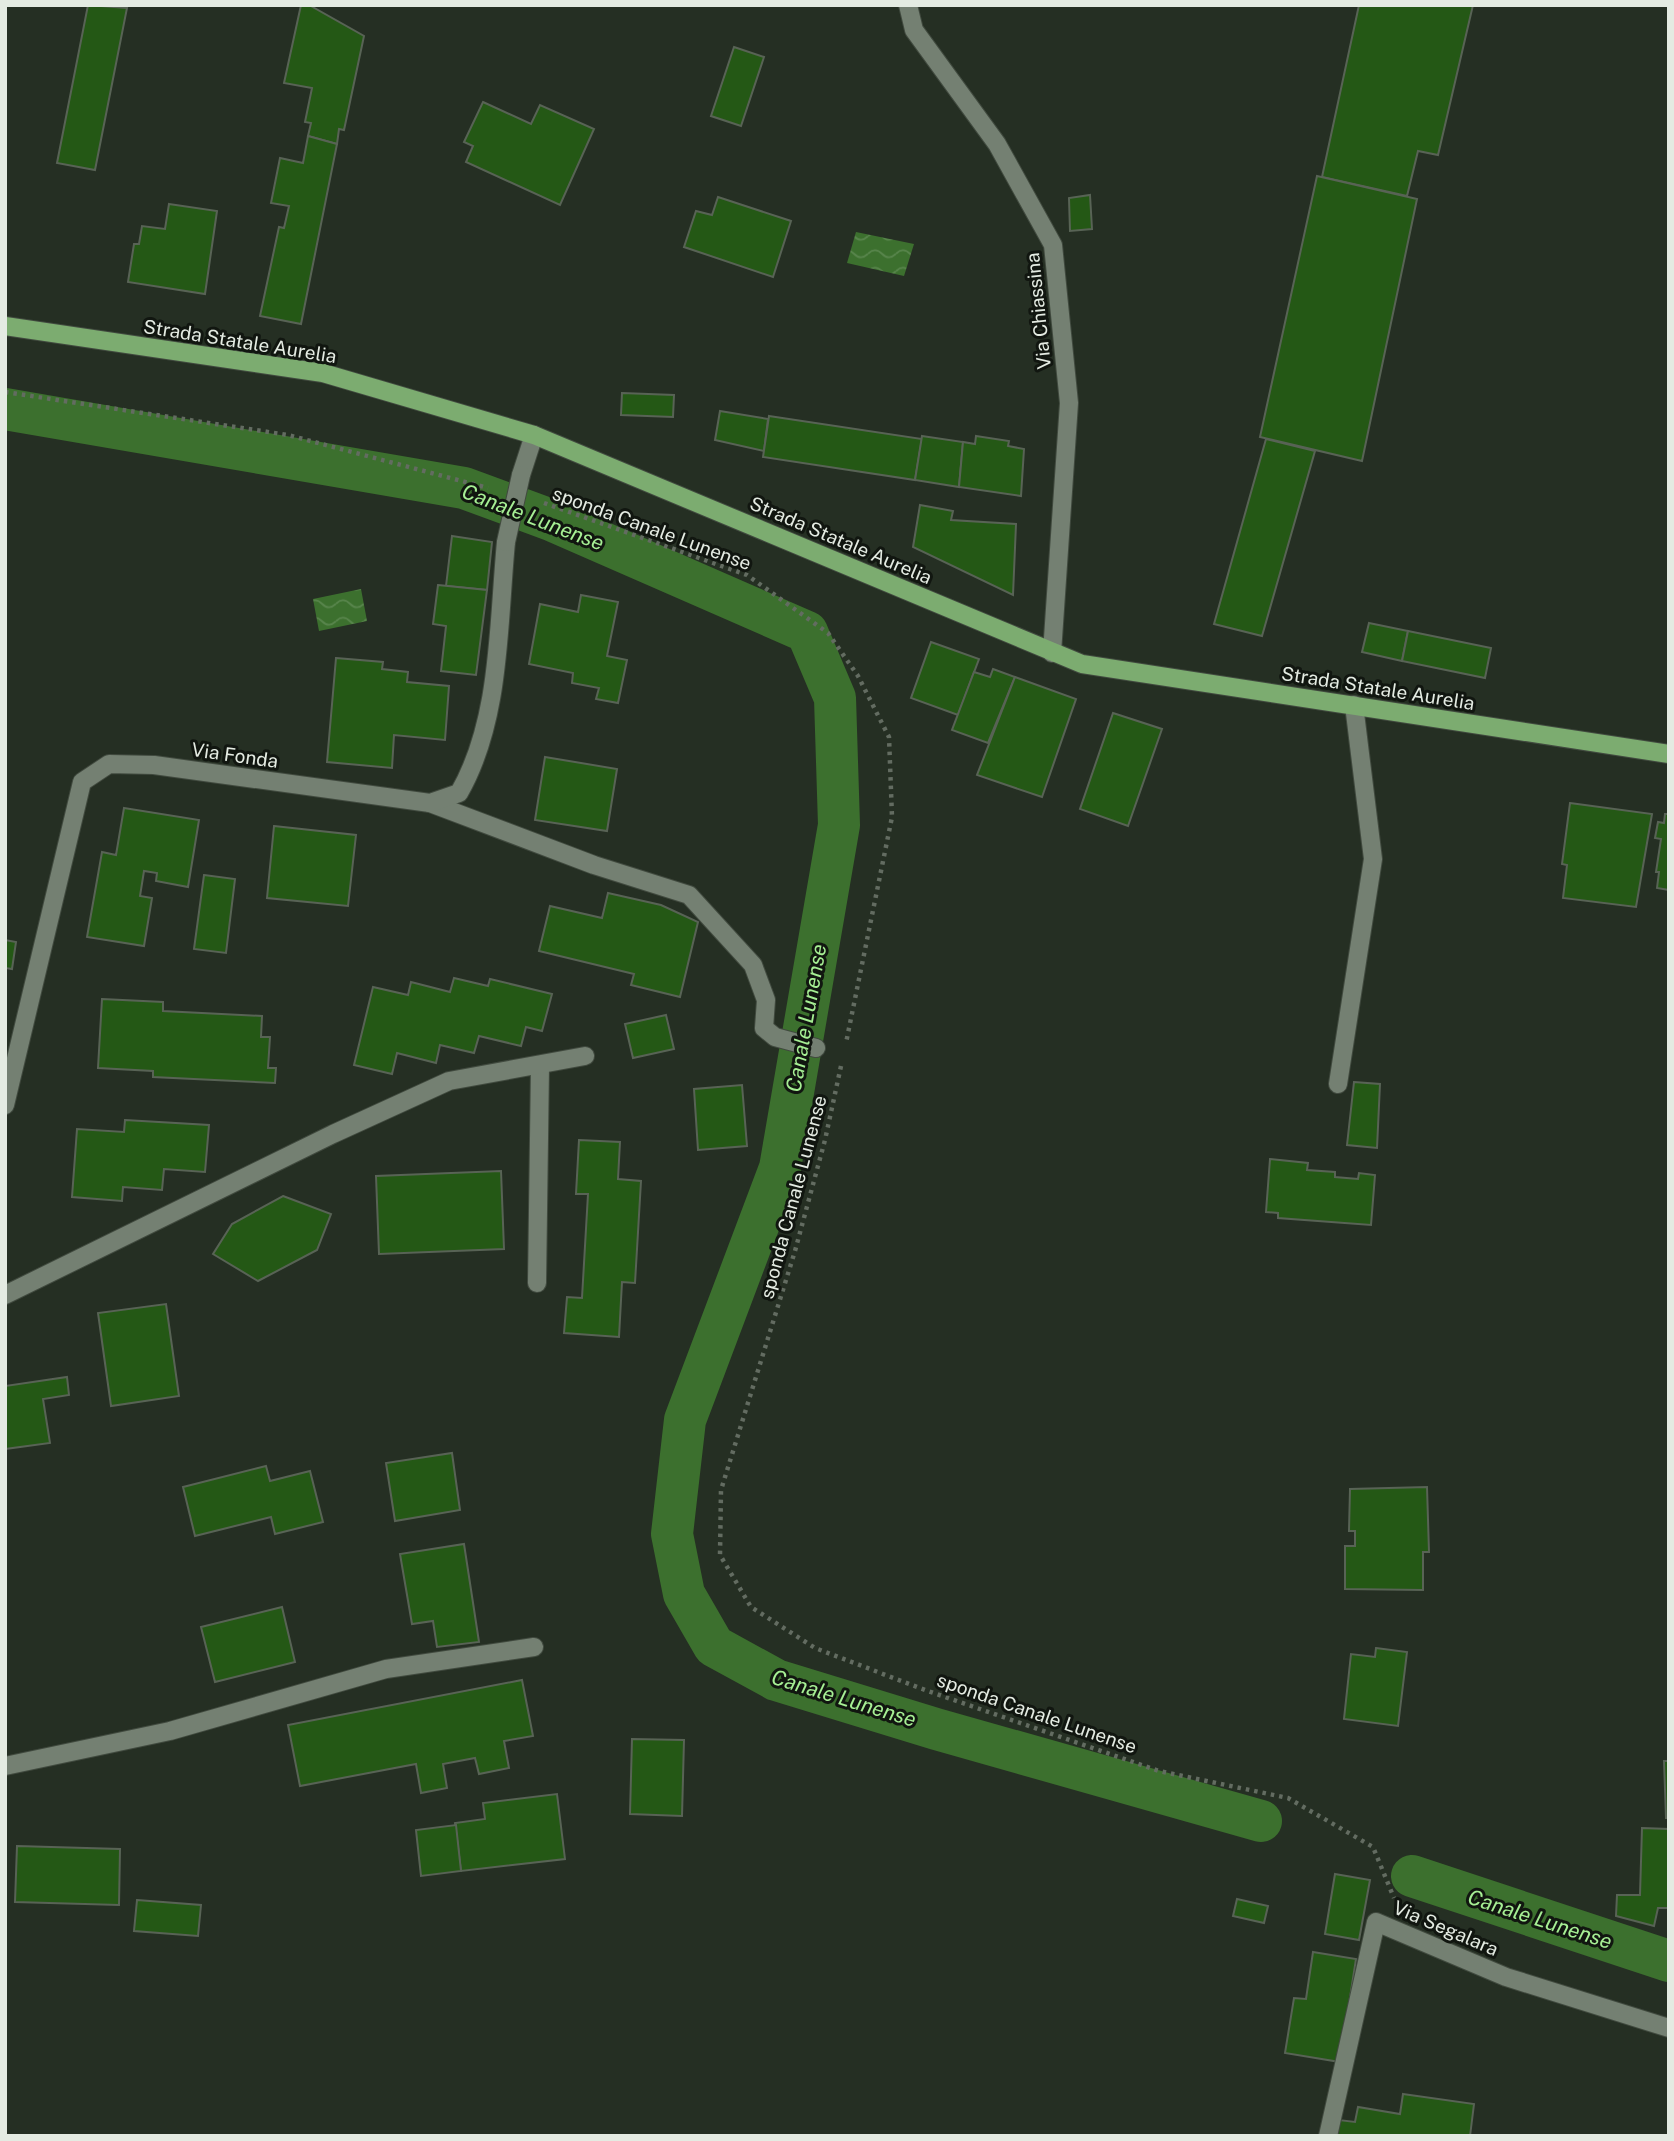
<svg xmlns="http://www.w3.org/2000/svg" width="1674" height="2141" viewBox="0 0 1674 2141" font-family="'Public Sans',sans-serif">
<defs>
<pattern id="water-waves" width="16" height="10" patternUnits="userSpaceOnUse" patternTransform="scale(1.75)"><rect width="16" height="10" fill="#3c702e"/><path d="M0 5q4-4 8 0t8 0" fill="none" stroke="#58854c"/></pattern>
</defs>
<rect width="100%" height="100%" fill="#252f23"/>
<g fill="url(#water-waves)">
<path d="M 856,232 L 914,244 L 904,276 L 847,263 Z"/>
<path d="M 361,589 L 367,621 L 319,631 L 313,599 Z"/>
</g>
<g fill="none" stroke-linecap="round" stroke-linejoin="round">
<g stroke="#3c702e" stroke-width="42">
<path d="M 5,409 L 464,488 L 551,520 L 807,632 L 835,698 L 839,825 L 780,1168 L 685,1420 L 672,1534 L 684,1594 L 714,1646 L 776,1680 L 936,1729 L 1261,1821"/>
<path d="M 1412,1876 L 1669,1961"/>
</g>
</g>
<g fill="#245815" stroke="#586355" stroke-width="2">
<path d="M 88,5 L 127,8 L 95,170 L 57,163 Z"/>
<path d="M 301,5 L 309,5 L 364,36 L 344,130 L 339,129 L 337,144 L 308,136 L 311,123 L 305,122 L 312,88 L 284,83 Z"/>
<path d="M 1359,5 L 1473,5 L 1438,155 L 1418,151 L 1407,196 L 1322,177 Z"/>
<path d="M 734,47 L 764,57 L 741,126 L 711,116 Z"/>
<path d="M 483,102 L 531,124 L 540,105 L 594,129 L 560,205 L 466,162 L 473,146 L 464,142 Z"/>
<path d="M 308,136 L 337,144 L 301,324 L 260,316 L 279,227 L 284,228 L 289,206 L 271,203 L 280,158 L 303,163 Z"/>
<path d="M 1317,176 L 1417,199 L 1362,461 L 1260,437 Z"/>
<path d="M 1090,195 L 1092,229 L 1070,231 L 1069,198 Z"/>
<path d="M 718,197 L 791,221 L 773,277 L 684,247 L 696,211 L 712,215 Z"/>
<path d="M 169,204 L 217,211 L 205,294 L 128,282 L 134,244 L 139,244 L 142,226 L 165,229 Z"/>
<path d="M 622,393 L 674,395 L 673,417 L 621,415 Z"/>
<path d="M 720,411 L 768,419 L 764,451 L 715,440 Z"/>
<path d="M 769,416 L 922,439 L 915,480 L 763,457 Z"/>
<path d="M 922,436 L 963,442 L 959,487 L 915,480 Z"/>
<path d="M 976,436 L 1009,441 L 1008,446 L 1024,449 L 1021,496 L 959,487 L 963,442 L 975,444 Z"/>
<path d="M 1266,439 L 1315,451 L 1262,636 L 1214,624 Z"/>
<path d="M 920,505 L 953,511 L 951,520 L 1016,524 L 1013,595 L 913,547 Z"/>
<path d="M 452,536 L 492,542 L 487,590 L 446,586 Z"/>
<path d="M 438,585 L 487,590 L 476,675 L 441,671 L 446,626 L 433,624 Z"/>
<path d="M 581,595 L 618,602 L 607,656 L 627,660 L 618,703 L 596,699 L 599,688 L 572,683 L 573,673 L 529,664 L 540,604 L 578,612 Z"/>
<path d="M 1369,623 L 1408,631 L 1402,661 L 1362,652 Z"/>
<path d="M 1408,631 L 1491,648 L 1485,678 L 1402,661 Z"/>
<path d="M 931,642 L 979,659 L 958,715 L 911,698 Z"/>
<path d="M 336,658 L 383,662 L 382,669 L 408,672 L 407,682 L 449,686 L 445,740 L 394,735 L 392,768 L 327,762 Z"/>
<path d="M 993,669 L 1015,677 L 988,743 L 952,730 L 974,672 L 990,677 Z"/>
<path d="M 1015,677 L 1076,699 L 1042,797 L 977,775 Z"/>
<path d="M 1113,713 L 1162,729 L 1128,826 L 1080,809 Z"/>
<path d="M 545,757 L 617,769 L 607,831 L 535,820 Z"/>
<path d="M 1570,803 L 1652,814 L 1636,907 L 1563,898 L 1567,865 L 1562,864 Z"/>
<path d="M 124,808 L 199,820 L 188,887 L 156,881 L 157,873 L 144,871 L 140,896 L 152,898 L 144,946 L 87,937 L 102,852 L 116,855 Z"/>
<path d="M 1665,814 L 1669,814 L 1669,890 L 1657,888 L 1659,872 L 1656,872 L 1661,839 L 1655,838 L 1658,822 L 1664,823 Z"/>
<path d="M 274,826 L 356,835 L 348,906 L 267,898 Z"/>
<path d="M 204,875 L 235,879 L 226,953 L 194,949 Z"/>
<path d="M 608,893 L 661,905 L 698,922 L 680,997 L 631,985 L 634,974 L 539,951 L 550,906 L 602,918 Z"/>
<path d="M 5,940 L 16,942 L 12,969 L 5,968 Z"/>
<path d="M 454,978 L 488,986 L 490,979 L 552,994 L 542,1031 L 526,1027 L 521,1046 L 479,1036 L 474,1053 L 440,1045 L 436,1063 L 397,1053 L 392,1074 L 354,1065 L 373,987 L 408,995 L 411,982 L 450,992 Z"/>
<path d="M 102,999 L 163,1002 L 163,1011 L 262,1016 L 261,1037 L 270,1037 L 268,1068 L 276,1068 L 275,1083 L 153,1077 L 153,1071 L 98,1068 Z"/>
<path d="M 666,1015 L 674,1049 L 633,1058 L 625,1024 Z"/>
<path d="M 1354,1082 L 1380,1084 L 1377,1148 L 1347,1145 Z"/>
<path d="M 742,1085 L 747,1146 L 698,1150 L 694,1089 Z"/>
<path d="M 125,1120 L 209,1125 L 205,1172 L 164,1169 L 162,1190 L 123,1187 L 122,1201 L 72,1197 L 77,1129 L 124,1132 Z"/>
<path d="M 579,1140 L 620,1142 L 618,1179 L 641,1181 L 635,1283 L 622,1282 L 619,1337 L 564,1333 L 567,1297 L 582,1298 L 588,1194 L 576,1194 Z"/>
<path d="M 1270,1159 L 1308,1163 L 1307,1170 L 1335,1172 L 1335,1177 L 1358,1179 L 1359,1173 L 1375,1175 L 1371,1225 L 1278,1218 L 1278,1213 L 1266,1212 Z"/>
<path d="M 501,1171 L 504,1249 L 379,1254 L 376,1176 Z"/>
<path d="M 283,1196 L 331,1214 L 317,1250 L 258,1281 L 213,1254 L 232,1224 Z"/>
<path d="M 166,1304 L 179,1396 L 111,1406 L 98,1313 Z"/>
<path d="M 67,1377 L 69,1395 L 43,1399 L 50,1443 L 5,1449 L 5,1386 Z"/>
<path d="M 452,1453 L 460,1510 L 395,1521 L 386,1463 Z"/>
<path d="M 266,1466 L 270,1481 L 310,1471 L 323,1522 L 275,1534 L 271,1517 L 195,1536 L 183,1487 Z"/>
<path d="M 1427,1487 L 1429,1552 L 1423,1552 L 1423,1590 L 1345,1589 L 1345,1546 L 1355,1546 L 1355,1531 L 1349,1531 L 1350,1489 Z"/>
<path d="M 464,1544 L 479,1642 L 437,1647 L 433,1621 L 412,1624 L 400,1554 Z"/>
<path d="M 282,1607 L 295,1662 L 215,1682 L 201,1627 Z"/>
<path d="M 1376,1648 L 1407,1652 L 1398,1726 L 1344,1719 L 1351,1654 L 1375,1657 Z"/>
<path d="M 522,1680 L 533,1736 L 504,1741 L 509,1768 L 479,1774 L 475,1758 L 443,1764 L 447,1788 L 421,1793 L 416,1764 L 300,1786 L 288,1725 Z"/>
<path d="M 632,1739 L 684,1740 L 682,1816 L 630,1814 Z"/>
<path d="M 1664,1761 L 1669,1761 L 1669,1818 L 1666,1818 Z"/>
<path d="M 557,1794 L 565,1859 L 461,1871 L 455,1823 L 485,1819 L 483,1803 Z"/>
<path d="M 456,1825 L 461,1871 L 421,1876 L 416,1830 Z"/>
<path d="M 1642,1828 L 1669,1829 L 1669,1908 L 1658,1908 L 1654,1926 L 1616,1916 L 1617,1895 L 1640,1895 Z"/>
<path d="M 17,1846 L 120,1849 L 119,1905 L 15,1902 Z"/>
<path d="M 1335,1874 L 1370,1880 L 1359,1940 L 1325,1934 Z"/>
<path d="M 1237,1899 L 1268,1906 L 1264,1923 L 1233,1916 Z"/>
<path d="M 137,1900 L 201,1905 L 198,1936 L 134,1931 Z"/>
<path d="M 1313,1952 L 1356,1959 L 1340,2062 L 1285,2053 L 1294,1998 L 1306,1999 Z"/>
<path d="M 1403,2094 L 1474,2104 L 1470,2136 L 1336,2136 L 1339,2120 L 1355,2122 L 1358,2107 L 1400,2114 Z"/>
</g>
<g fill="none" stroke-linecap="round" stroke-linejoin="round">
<defs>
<g id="service">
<path d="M 430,803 L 594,865 L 689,895 L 753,965 L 766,1000 L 764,1028 L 775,1037 L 816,1048"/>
<path d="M 537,1283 L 540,1066"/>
</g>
<g id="minor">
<path d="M 908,5 L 914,30 L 997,144 L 1053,245 L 1069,403 L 1052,653"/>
<path d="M 521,475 L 534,435"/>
<path d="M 1338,1084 L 1373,859 L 1354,705"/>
<path d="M 5,1105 L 82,782 L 109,764 L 154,765 L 430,803 L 459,793 C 501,720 498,624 506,542"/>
<path d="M 5,1295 L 333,1134 L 449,1081 L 585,1056"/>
<path d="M 5,1766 L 170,1731 L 386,1669 L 534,1647"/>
<path d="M 1328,2136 L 1376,1922 L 1506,1977 L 1669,2028"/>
</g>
<path id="primary" d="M 5,326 L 323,373 L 534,435 L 1082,664 L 1669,754"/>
</defs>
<use href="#service" stroke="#414a3f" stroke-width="20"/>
<use href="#minor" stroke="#414a3f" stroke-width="20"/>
<use href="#primary" stroke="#414a3f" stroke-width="20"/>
<g stroke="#636c61" stroke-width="4.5" stroke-dasharray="3.5 5" stroke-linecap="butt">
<path d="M 5,392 L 288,435 L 488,488"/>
<path d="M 544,503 L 747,575 L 828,633 L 858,676 L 889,737 L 892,817 L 846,1043"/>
<path d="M 841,1066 L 825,1140 L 795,1251 L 721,1490 L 720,1555 L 751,1607 L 815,1648 L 925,1690 L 1159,1771 L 1288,1798 L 1373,1847 L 1394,1898"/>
</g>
<use href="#service" stroke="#748072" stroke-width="18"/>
<use href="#minor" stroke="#748072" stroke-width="18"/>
<use href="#primary" stroke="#7cac70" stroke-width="18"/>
<defs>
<path id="minor-bridge" d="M 506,542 L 521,475"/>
</defs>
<use href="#minor-bridge" stroke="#414a3f" stroke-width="20" stroke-linecap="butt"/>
<use href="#minor-bridge" stroke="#748072" stroke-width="18"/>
</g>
<g text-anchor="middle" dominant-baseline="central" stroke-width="6" stroke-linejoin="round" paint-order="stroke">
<g font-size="19" fill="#e4ebe2" stroke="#111610">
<text transform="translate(1038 311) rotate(-96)">Via Chiassina</text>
<text transform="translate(240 341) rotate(9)">Strada Statale Aurelia</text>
<text transform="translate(652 528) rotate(20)">sponda Canale Lunense</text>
<text transform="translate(841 540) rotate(23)">Strada Statale Aurelia</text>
<text transform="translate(1378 688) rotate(9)">Strada Statale Aurelia</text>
<text transform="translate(235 755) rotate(8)">Via Fonda</text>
<text transform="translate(793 1197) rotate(-75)">sponda Canale Lunense</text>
<text transform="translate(1037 1713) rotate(19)">sponda Canale Lunense</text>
<text transform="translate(1446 1928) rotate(23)">Via Segalara</text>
</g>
<g font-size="21" font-style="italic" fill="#a6ef94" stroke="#111610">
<text transform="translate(533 517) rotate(21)">Canale Lunense</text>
<text transform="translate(806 1018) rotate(-80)">Canale Lunense</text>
<text transform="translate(844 1698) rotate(17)">Canale Lunense</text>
<text transform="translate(1540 1919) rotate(18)">Canale Lunense</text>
</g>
</g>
<rect width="1674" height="2141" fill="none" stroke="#e4ebe2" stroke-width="14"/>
</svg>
